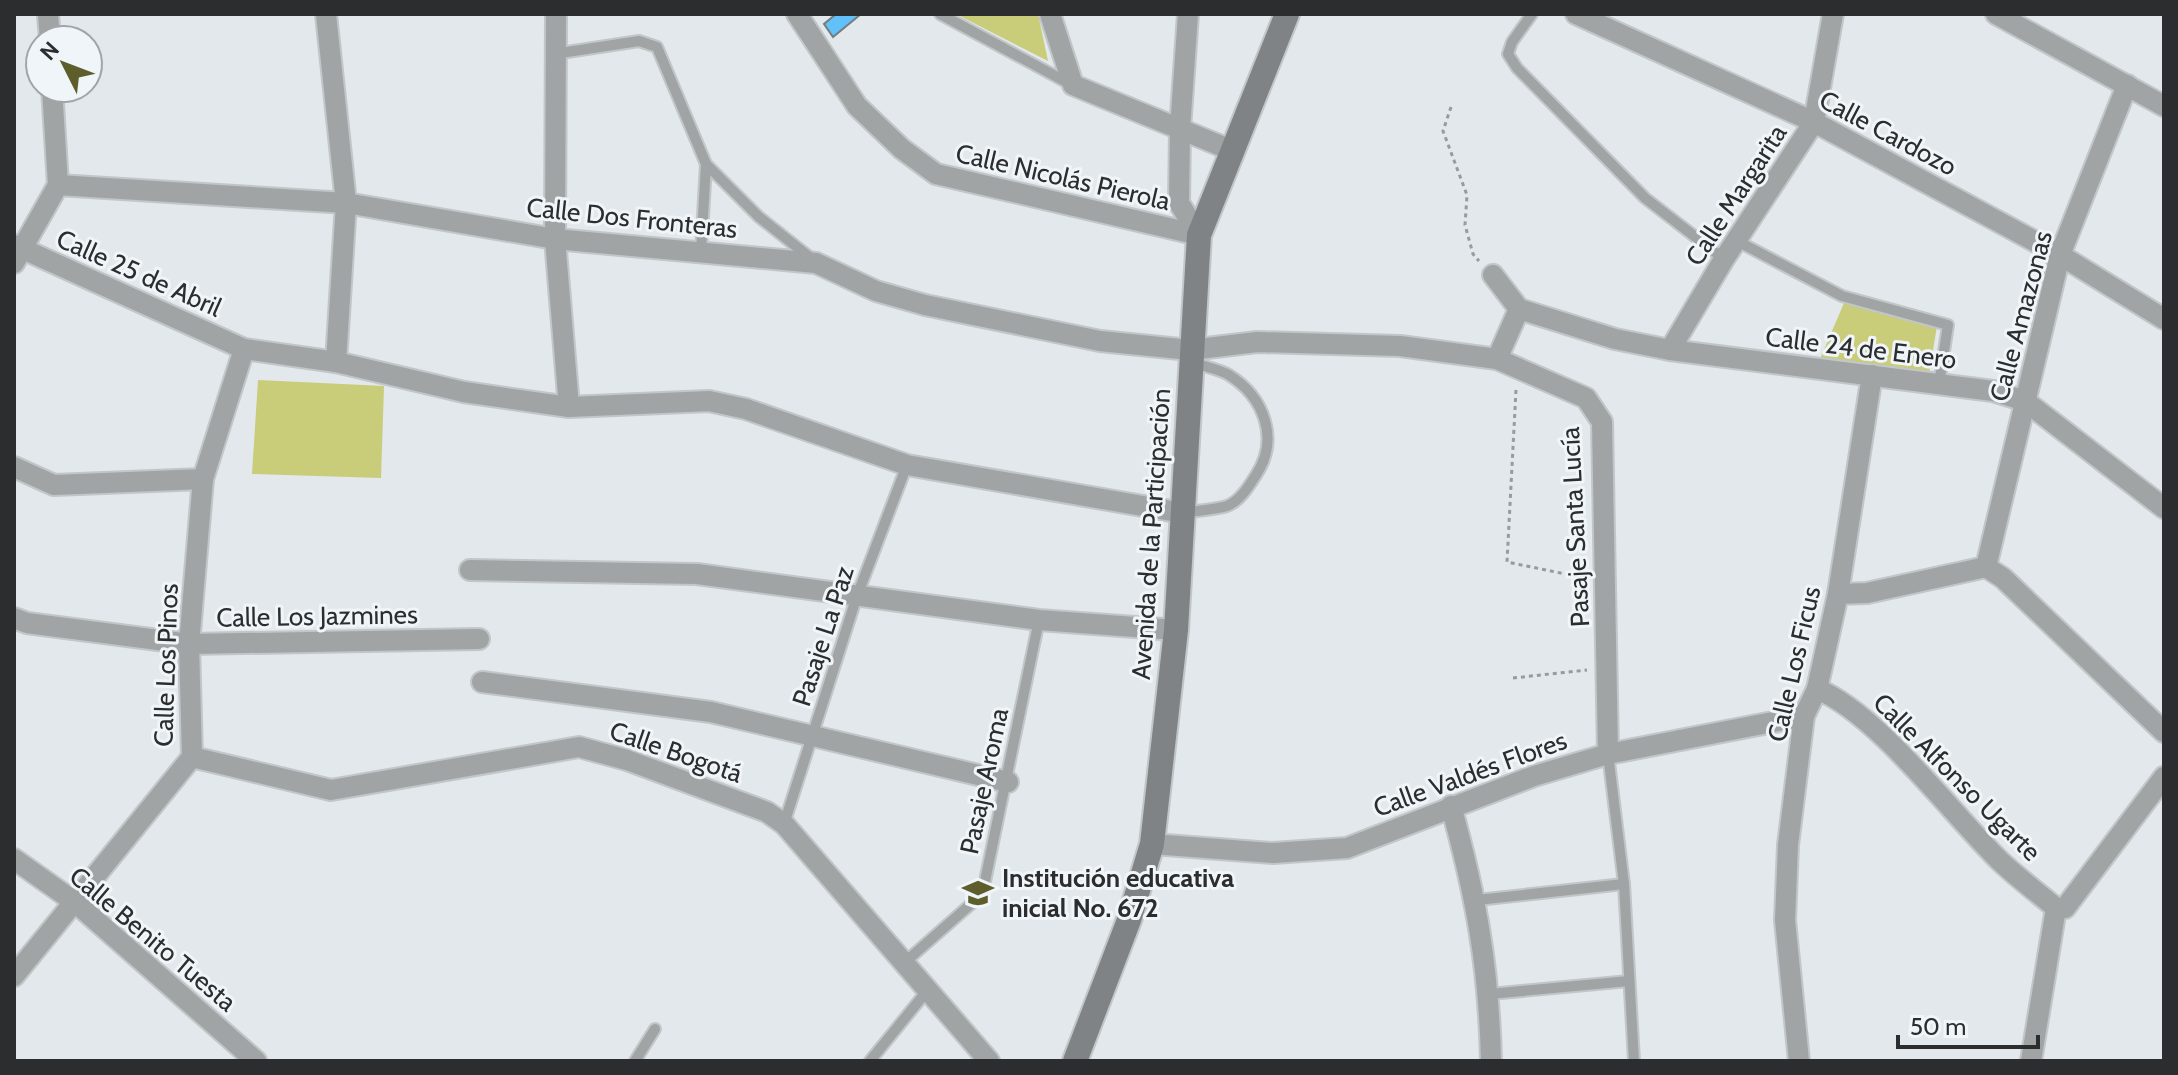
<svg xmlns="http://www.w3.org/2000/svg" width="2178" height="1075" viewBox="0 0 2178 1075" font-family="Cabin,sans-serif">
<rect width="100%" height="100%" fill="#e2e8eb"/>
<g fill="#c9cc79">
<path d="M 956,14 L 1038,14 L 1048,61 Z"/>
<path d="M 1844,303 L 1937,326 L 1929,374 L 1820,359 Z"/>
<path d="M 258,380 L 384,386 L 381,478 L 252,474 Z"/>
</g>
<path fill="#62c1fa" stroke="#777c7f" stroke-width="2" d="M 836,14 L 861,14 L 833,37 L 824,24 Z"/>
<g fill="none" stroke-linecap="round" stroke-linejoin="round">
<defs>
<g id="lane">
<path d="M 940,14 L 1072,85"/>
<path d="M 1532,14 L 1512,42 L 1508,54 L 1517,68 L 1645,198 L 1724,259"/>
<path d="M 554,54 L 639,41 L 657,47 L 706,164 L 759,217 L 812,259"/>
<path d="M 1737,241 L 1842,296 L 1948,325 L 1939,384"/>
<path d="M 701,251 L 706,164"/>
<path d="M 1185,513 C 1198,510 1214,510 1227,506 C 1240,501 1249,486 1256,475 C 1280,439 1264,397 1229,375 C 1219,369 1205,367 1194,363"/>
<path d="M 1608,754 L 1624,884 L 1634,1061"/>
<path d="M 784,824 L 857,596 L 907,465"/>
<path d="M 1477,900 L 1624,884"/>
<path d="M 904,963 L 979,897 L 984,886 L 1039,620"/>
<path d="M 1490,994 L 1629,981"/>
<path d="M 635,1061 L 655,1029"/>
<path d="M 870,1061 L 927,991"/>
</g>
<g id="street">
<path d="M 48,14 L 50,40"/>
<path d="M 326,14 L 346,203 L 336,362"/>
<path d="M 556,14 L 555,239 L 569,407"/>
<path d="M 797,14 L 857,106 L 902,149 L 936,174 L 1199,235"/>
<path d="M 1050,14 L 1073,85 L 1231,150"/>
<path d="M 1188,14 L 1180,129 L 1179,203 L 1199,235"/>
<path d="M 1576,14 L 1814,122 L 2060,255 L 2164,319"/>
<path d="M 1996,14 L 2164,106"/>
<path d="M 58,185 L 346,203 L 555,239 L 816,263 L 876,291 L 925,305 L 1100,341 L 1190,350 L 1257,342 L 1400,346 L 1497,359 L 1519,309"/>
<path d="M 14,245 L 244,349 L 336,362 L 464,392 L 569,407 L 709,401 L 746,409 L 907,465 L 1183,513"/>
<path d="M 14,263 L 58,185 L 52,88"/>
<path d="M 1493,275 L 1519,309 L 1615,339 L 1670,350 L 1993,391 L 2025,401 L 2164,508"/>
<path d="M 1670,350 L 1724,259 L 1814,122 L 1833,14"/>
<path d="M 1497,359 L 1586,398 L 1602,422 L 1608,754"/>
<path d="M 14,467 L 54,485 L 203,479"/>
<path d="M 1986,567 L 2060,255 L 2127,85"/>
<path d="M 470,570 L 697,574 L 1039,620 L 1176,630"/>
<path d="M 1838,594 L 1867,593 L 1986,567 L 2003,578 L 2164,732"/>
<path d="M 14,618 L 27,623 L 189,644 L 479,639"/>
<path d="M 482,682 L 711,712 L 1008,782"/>
<path d="M 1817,689 C 1878,714 1950,812 2000,861 C 2018,878 2038,893 2056,908"/>
<path d="M 192,757 L 331,790 L 579,747 L 627,760 L 767,812 L 784,824 L 989,1061"/>
<path d="M 1451,806 C 1476,896 1489,967 1491,1061"/>
<path d="M 1152,844 L 1273,853 L 1347,848 L 1534,776 L 1608,754 L 1804,716"/>
<path d="M 14,859 L 76,903 L 256,1061"/>
<path d="M 2056,908 L 2065,908 L 2164,777"/>
<path d="M 14,976 L 192,757 L 189,644 L 203,479 L 244,349"/>
<path d="M 1799,1061 L 1785,920 L 1788,845 L 1804,716 L 1817,689 L 1838,594 L 1872,375"/>
<path d="M 2031,1061 L 2056,908"/>
</g>
<path id="secondary" d="M 1075,1061 L 1129,920 L 1152,844 L 1176,630 L 1199,235 L 1287,14"/>
</defs>
<use href="#lane" stroke="#c1c6c9" stroke-width="14"/>
<use href="#street" stroke="#c1c6c9" stroke-width="24"/>
<use href="#secondary" stroke="#c1c6c9" stroke-width="28"/>
<g stroke="#979b9d" stroke-width="3" stroke-dasharray="4 4" stroke-linecap="butt">
<path d="M 1451,107 L 1443,131 L 1467,195 L 1465,225 L 1473,254 L 1479,261"/>
<path d="M 1516,390 L 1507,562 L 1585,578"/>
<path d="M 1513,678 L 1587,670"/>
</g>
<use href="#lane" stroke="#a1a4a5" stroke-width="10"/>
<use href="#street" stroke="#a1a4a5" stroke-width="20"/>
<use href="#secondary" stroke="#808385" stroke-width="24"/>
</g>
<defs>
<symbol id="school-bare" viewBox="-9 -9 18 18"><path d="M0-5L7-2L0 1L-7-2ZM-4 1L0 2.5L4 1V4Q0 6-4 4Z" fill="#5d5e2b" stroke="#f0f5f9" stroke-width="2.5" paint-order="stroke"/></symbol>
</defs>
<g fill-rule="evenodd">
<use href="#school-bare" x="956" y="871" width="44" height="44"/>
</g>
<g text-anchor="middle" dominant-baseline="central" stroke-width="6" stroke-linejoin="round" paint-order="stroke">
<g font-size="26" fill="#2b2d2e" stroke="#f0f5f9">
<text transform="translate(1888 133) rotate(28)">Calle Cardozo</text>
<text transform="translate(1063 177) rotate(13)">Calle Nicolás Pierola</text>
<text transform="translate(1736 195) rotate(-57)">Calle Margarita</text>
<text transform="translate(632 218) rotate(6)">Calle Dos Fronteras</text>
<text transform="translate(139 273) rotate(24)">Calle 25 de Abril</text>
<text transform="translate(2021 316) rotate(-75)">Calle Amazonas</text>
<text transform="translate(1861 348) rotate(7)">Calle 24 de Enero</text>
<text transform="translate(1575 527) rotate(-93)">Pasaje Santa Lucía</text>
<text transform="translate(1151 534) rotate(-86)">Avenida de la Participación</text>
<text transform="translate(317 616) rotate(-1)">Calle Los Jazmines</text>
<text transform="translate(823 636) rotate(-72)">Pasaje La Paz</text>
<text transform="translate(1794 664) rotate(-77)">Calle Los Ficus</text>
<text transform="translate(166 665) rotate(-88)">Calle Los Pinos</text>
<text transform="translate(676 752) rotate(19)">Calle Bogotá</text>
<text transform="translate(1470 774) rotate(-20)">Calle Valdés Flores</text>
<text transform="translate(1957 777) rotate(45)">Calle Alfonso Ugarte</text>
<text transform="translate(984 781) rotate(-78)">Pasaje Aroma</text>
<text transform="translate(153 939) rotate(40)">Calle Benito Tuesta</text>
</g>
<g font-size="26" font-weight="bold" fill="#2b2d2e" stroke="#f0f5f9" text-anchor="start">
<text x="1002" y="878">Institución educativa<tspan x="1002" dy="30">inicial No. 672</tspan></text>
</g>
</g>
<rect width="2178" height="1075" fill="none" stroke="#2b2d2e" stroke-width="32"/>
<g transform="translate(64 64) rotate(312)"><circle r="38" fill="#f0f5f9" stroke="#a1a5a8" stroke-width="2"/>
<path d="M0-6L14 30L0 20L-14 30Z" fill="#5d5e2b"/>
<text y="-12" font-size="22" font-weight="bold" text-anchor="middle" fill="#2b2d2e">N</text>
</g>
<path d="M1898 1035v12h140v-12" fill="none" stroke="#2b2d2e" stroke-width="4"/>
<text x="1910" y="1035" font-size="24" fill="#2b2d2e" stroke="#f0f5f9" stroke-width="6" paint-order="stroke">50 m</text>
</svg>
